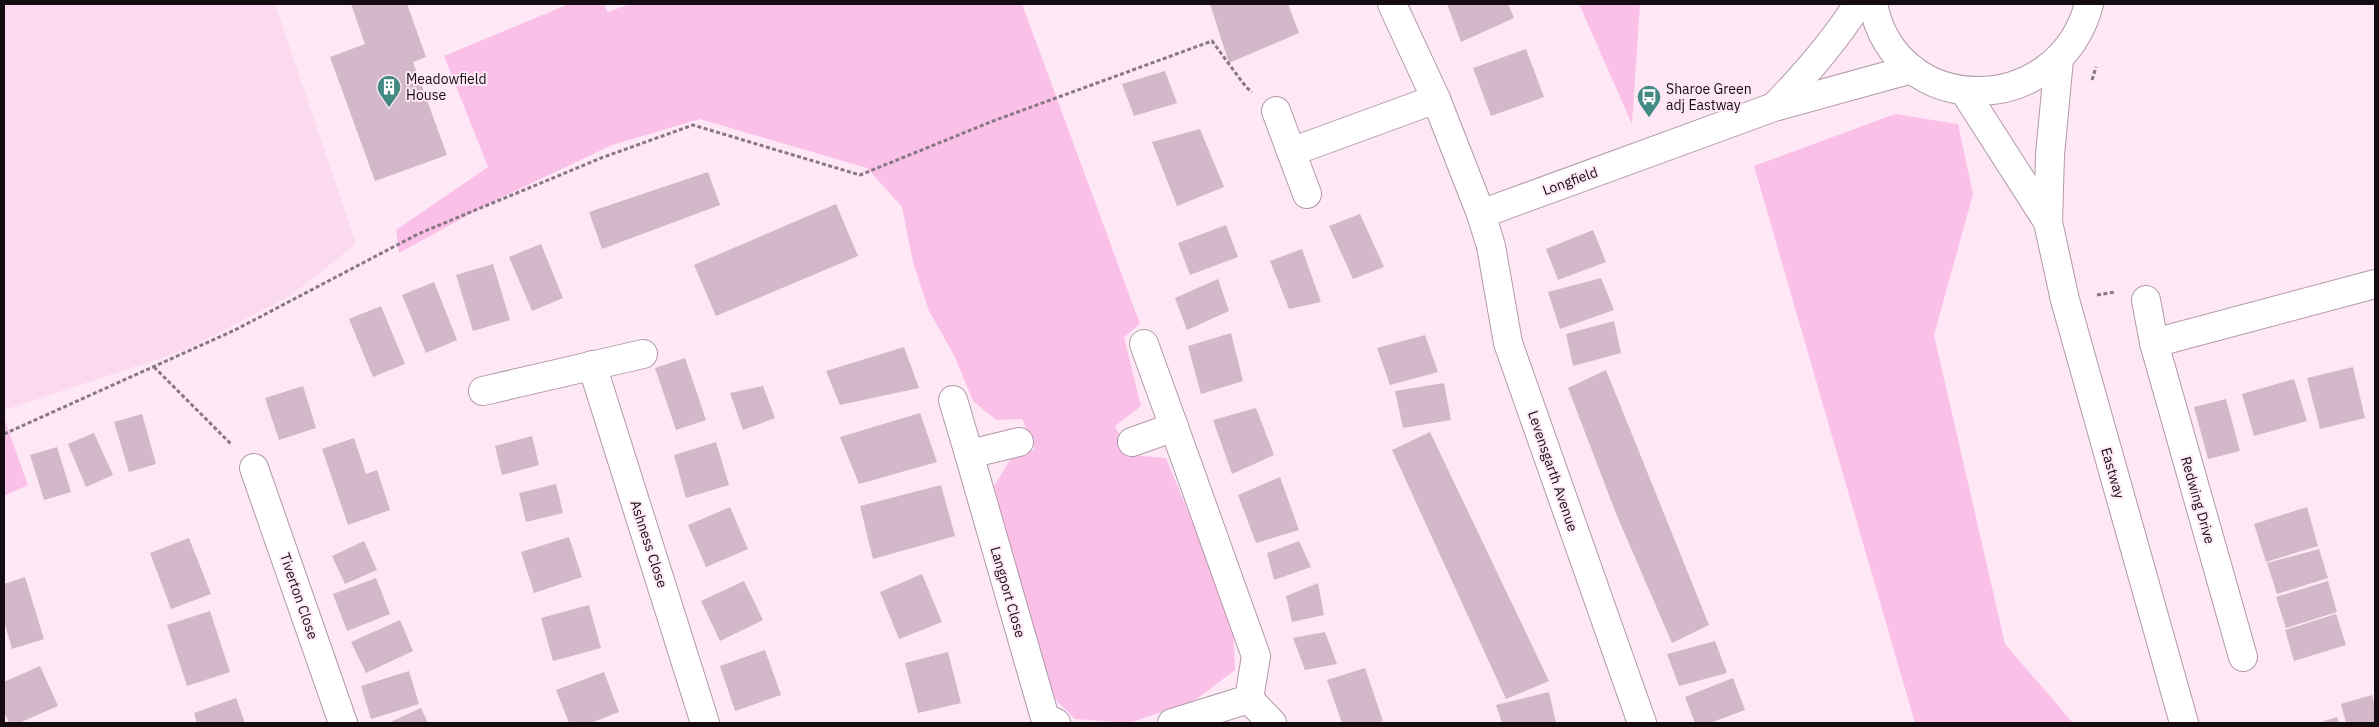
<svg xmlns="http://www.w3.org/2000/svg" width="2379" height="727" viewBox="0 0 2379 727" font-family="'IBM Plex Sans',sans-serif">
<rect width="100%" height="100%" fill="#fee8f6"/>
<path fill="#fbd9ef" d="M 4,4 L 275,4 L 356,244 L 292,295 L 185,350 L 4,410 Z"/>
<g fill="#fbc0e8">
<path d="M 569,4 L 603,4 L 608,12 L 630,4 L 1022,4 L 1140,324 L 1124,337 L 1141,406 L 1115,426 L 1131,455 L 1166,458 L 1233,620 L 1235,670 L 1194,701 L 1129,723 L 1075,719 L 1052,696 L 994,486 L 1013,455 L 1035,450 L 1022,419 L 996,420 L 973,401 L 954,355 L 929,311 L 913,262 L 902,207 L 867,168 L 700,119 L 612,145 L 490,203 L 399,253 L 396,230 L 488,167 L 444,56 Z"/>
<path d="M 1579,4 L 1640,4 L 1632,124 Z"/>
<path d="M 1895,114 L 1958,124 L 1973,194 L 1934,335 L 2005,644 L 2073,723 L 1915,723 L 1754,166 Z"/>
<path d="M 4,418 L 28,485 L 4,496 Z"/>
</g>
<g fill="#d2b8c9">
<path d="M 351,4 L 407,4 L 426,57 L 413,62 L 447,155 L 375,181 L 330,57 L 365,44 Z"/>
<path d="M 1210,4 L 1288,4 L 1299,33 L 1229,63 Z"/>
<path d="M 1447,4 L 1508,4 L 1514,18 L 1461,42 Z"/>
<path d="M 1526,49 L 1544,97 L 1491,116 L 1473,68 Z"/>
<path d="M 1165,71 L 1177,103 L 1134,116 L 1122,84 Z"/>
<path d="M 1200,129 L 1224,187 L 1177,206 L 1152,142 Z"/>
<path d="M 708,172 L 720,205 L 602,249 L 589,212 Z"/>
<path d="M 836,204 L 858,256 L 716,316 L 694,265 Z"/>
<path d="M 1360,214 L 1384,267 L 1353,279 L 1329,226 Z"/>
<path d="M 1226,225 L 1238,257 L 1190,275 L 1178,243 Z"/>
<path d="M 1593,230 L 1606,262 L 1558,280 L 1546,249 Z"/>
<path d="M 541,244 L 563,298 L 532,311 L 509,257 Z"/>
<path d="M 1302,249 L 1321,302 L 1289,309 L 1270,261 Z"/>
<path d="M 493,264 L 510,320 L 473,331 L 456,275 Z"/>
<path d="M 1601,278 L 1614,310 L 1560,329 L 1548,292 Z"/>
<path d="M 1218,279 L 1229,311 L 1187,330 L 1175,298 Z"/>
<path d="M 434,282 L 457,340 L 426,353 L 402,295 Z"/>
<path d="M 381,306 L 405,364 L 373,377 L 349,319 Z"/>
<path d="M 1614,321 L 1621,353 L 1573,366 L 1566,334 Z"/>
<path d="M 1231,333 L 1243,381 L 1201,394 L 1188,346 Z"/>
<path d="M 1425,335 L 1438,372 L 1390,385 L 1377,348 Z"/>
<path d="M 904,347 L 919,388 L 840,405 L 826,371 Z"/>
<path d="M 685,358 L 706,420 L 676,430 L 655,368 Z"/>
<path d="M 2353,367 L 2365,418 L 2320,429 L 2307,378 Z"/>
<path d="M 1606,370 L 1709,625 L 1672,643 L 1617,516 L 1568,388 Z"/>
<path d="M 2294,379 L 2307,421 L 2254,436 L 2242,394 Z"/>
<path d="M 1444,383 L 1451,420 L 1403,428 L 1395,391 Z"/>
<path d="M 303,386 L 316,428 L 279,440 L 265,398 Z"/>
<path d="M 763,386 L 775,418 L 743,430 L 730,393 Z"/>
<path d="M 2226,399 L 2240,451 L 2208,459 L 2194,407 Z"/>
<path d="M 1256,408 L 1274,455 L 1232,474 L 1213,420 Z"/>
<path d="M 920,413 L 937,462 L 859,484 L 840,437 Z"/>
<path d="M 142,414 L 156,464 L 129,472 L 114,422 Z"/>
<path d="M 1430,432 L 1549,681 L 1506,699 L 1392,450 Z"/>
<path d="M 94,433 L 113,475 L 86,487 L 68,444 Z"/>
<path d="M 532,436 L 539,465 L 502,475 L 495,446 Z"/>
<path d="M 354,438 L 366,474 L 377,470 L 390,510 L 348,525 L 322,449 Z"/>
<path d="M 716,442 L 729,485 L 686,498 L 674,455 Z"/>
<path d="M 57,447 L 71,492 L 44,500 L 30,455 Z"/>
<path d="M 1280,477 L 1299,530 L 1256,543 L 1238,495 Z"/>
<path d="M 556,484 L 563,513 L 526,522 L 519,493 Z"/>
<path d="M 941,485 L 955,536 L 873,559 L 860,506 Z"/>
<path d="M 730,507 L 748,549 L 706,567 L 688,525 Z"/>
<path d="M 2307,507 L 2318,546 L 2266,562 L 2254,524 Z"/>
<path d="M 569,537 L 582,577 L 534,593 L 521,552 Z"/>
<path d="M 189,538 L 211,594 L 171,609 L 150,553 Z"/>
<path d="M 364,541 L 377,570 L 345,584 L 332,556 Z"/>
<path d="M 1299,541 L 1311,567 L 1274,580 L 1267,553 Z"/>
<path d="M 2319,549 L 2328,578 L 2277,594 L 2267,563 Z"/>
<path d="M 922,574 L 942,622 L 899,639 L 880,592 Z"/>
<path d="M 25,577 L 44,639 L 12,649 L 4,621 L 4,584 Z"/>
<path d="M 376,578 L 390,614 L 347,631 L 333,594 Z"/>
<path d="M 744,581 L 763,620 L 720,641 L 701,601 Z"/>
<path d="M 2328,581 L 2337,612 L 2286,628 L 2276,597 Z"/>
<path d="M 1318,583 L 1324,615 L 1292,622 L 1286,596 Z"/>
<path d="M 589,605 L 601,648 L 553,661 L 541,618 Z"/>
<path d="M 210,611 L 230,672 L 187,686 L 167,625 Z"/>
<path d="M 2336,614 L 2346,645 L 2294,661 L 2285,630 Z"/>
<path d="M 400,620 L 413,651 L 366,673 L 351,642 Z"/>
<path d="M 1325,632 L 1337,664 L 1305,670 L 1293,638 Z"/>
<path d="M 1715,641 L 1727,673 L 1679,686 L 1667,654 Z"/>
<path d="M 765,650 L 781,695 L 735,711 L 720,666 Z"/>
<path d="M 948,652 L 961,703 L 918,713 L 905,663 Z"/>
<path d="M 40,666 L 58,706 L 19,723 L 9,723 L 4,712 L 4,682 Z"/>
<path d="M 1365,668 L 1383,721 L 1376,723 L 1342,723 L 1327,680 Z"/>
<path d="M 409,671 L 419,704 L 371,719 L 361,686 Z"/>
<path d="M 604,672 L 619,712 L 591,723 L 569,723 L 556,690 Z"/>
<path d="M 1733,678 L 1745,710 L 1710,723 L 1695,723 L 1685,697 Z"/>
<path d="M 1549,692 L 1556,723 L 1502,723 L 1496,705 Z"/>
<path d="M 2372,695 L 2375,706 L 2375,723 L 2346,723 L 2341,704 Z"/>
<path d="M 236,698 L 245,723 L 197,723 L 194,713 Z"/>
<path d="M 421,708 L 428,723 L 388,723 Z"/>
<path d="M 2337,717 L 2339,723 L 2318,723 Z"/>
</g>
<g fill="none" stroke-linecap="round" stroke-linejoin="round">
<defs>
<g id="street">
<path d="M 1392,4 L 1436,99 L 1481,214 L 1491,246 L 1508,343 L 1642,723"/>
<path d="M 1775,106 C 1806,74 1834,42 1858,4"/>
<path d="M 1276,111 L 1307,194"/>
<path d="M 1291,152 L 1436,99"/>
<path d="M 1481,214 L 1774,107 L 1912,69"/>
<path d="M 2146,300 L 2154,343 L 2243,657"/>
<path d="M 2154,343 L 2375,284"/>
<path d="M 592,365 L 705,723"/>
<path d="M 483,391 L 643,354"/>
<path d="M 953,400 L 969,454 L 1019,442"/>
<path d="M 1132,442 L 1174,427 L 1144,344"/>
<path d="M 969,454 L 1045,718 L 1056,723"/>
<path d="M 254,468 L 343,723"/>
<path d="M 1249,699 L 1272,723"/>
<path d="M 1172,723 L 1249,699 L 1256,656 L 1174,427"/>
</g>
<g id="secondary">
<path d="M 1873,4 C 1896,121 2059,119 2089,4"/>
<path d="M 2059,59 L 2050,155 L 2048,222 L 2065,300 L 2184,723"/>
<path d="M 1964,91 L 2048,222"/>
</g>
</defs>
<use href="#street" stroke="#b299a9" stroke-width="30"/>
<use href="#secondary" stroke="#b299a9" stroke-width="30"/>
<g stroke="#877882" stroke-width="3" stroke-dasharray="4 2.5" stroke-linecap="butt">
<path d="M 2092,80 L 2096,67"/>
<path d="M 2097,295 L 2115,292"/>
<path d="M 154,367 L 231,444"/>
<path d="M 4,434 L 235,330 L 418,234 L 601,158 L 693,125 L 860,175 L 993,121 L 1212,41 L 1246,87 L 1252,92"/>
</g>
<use href="#street" stroke="#fff" stroke-width="28"/>
<use href="#secondary" stroke="#fff" stroke-width="28"/>
</g>
<defs>
<symbol id="building-pin" viewBox="-11 -11 22 30"><path d="M0 17L-7.5 6A9.5 9.5 0 1 1 7.5 6Z" fill="#438a85" stroke="#fee8f6"/><path d="M-4-6H4V6H1V3H-1V6H-4ZM-2.5-4.3h1.7v1.8h-1.7ZM.8-4.3h1.7v1.8H.8ZM-2.5-1h1.7V.8h-1.7ZM.8-1h1.7V.8H.8Z" fill="#fff"/></symbol>
<symbol id="bus-pin" viewBox="-11 -11 22 30"><path d="M0 17L-7.5 6A9.5 9.5 0 1 1 7.5 6Z" fill="#438a85" stroke="#fee8f6"/><path d="M-5-6H5V4H4V6H2V4H-2V6H-4V4H-5ZM-3.5-4V0h7V-4ZM-3.5 1.2v1.5H-2V1.2ZM2 1.2v1.5H3.5V1.2Z" fill="#fff"/></symbol>
</defs>
<g fill-rule="evenodd">
<use href="#building-pin" x="375" y="73" width="28" height="38"/>
<use href="#bus-pin" x="1635" y="83" width="28" height="38"/>
</g>
<g text-anchor="middle" dominant-baseline="central" stroke-width="4" stroke-linejoin="round" paint-order="stroke">
<g font-size="14" fill="#150c12" stroke="#fee8f6" text-anchor="start">
<text x="406" y="79">Meadowfield<tspan x="406" dy="16">House</tspan></text>
<text x="1666" y="89">Sharoe Green<tspan x="1666" dy="16">adj Eastway</tspan></text>
</g>
<g font-size="14" fill="#150c12" stroke="#fee8f6">
<text transform="translate(1570 181) rotate(-20)">Longfield</text>
<text transform="translate(1553 471) rotate(71)">Levensgarth Avenue</text>
<text transform="translate(2113 473) rotate(74)">Eastway</text>
<text transform="translate(2198 500) rotate(74)">Redwing Drive</text>
<text transform="translate(649 544) rotate(72)">Ashness Close</text>
<text transform="translate(1008 592) rotate(74)">Langport Close</text>
<text transform="translate(299 596) rotate(71)">Tiverton Close</text>
</g>
</g>
<rect width="2379" height="727" fill="none" stroke="#150c12" stroke-width="10"/>
</svg>
